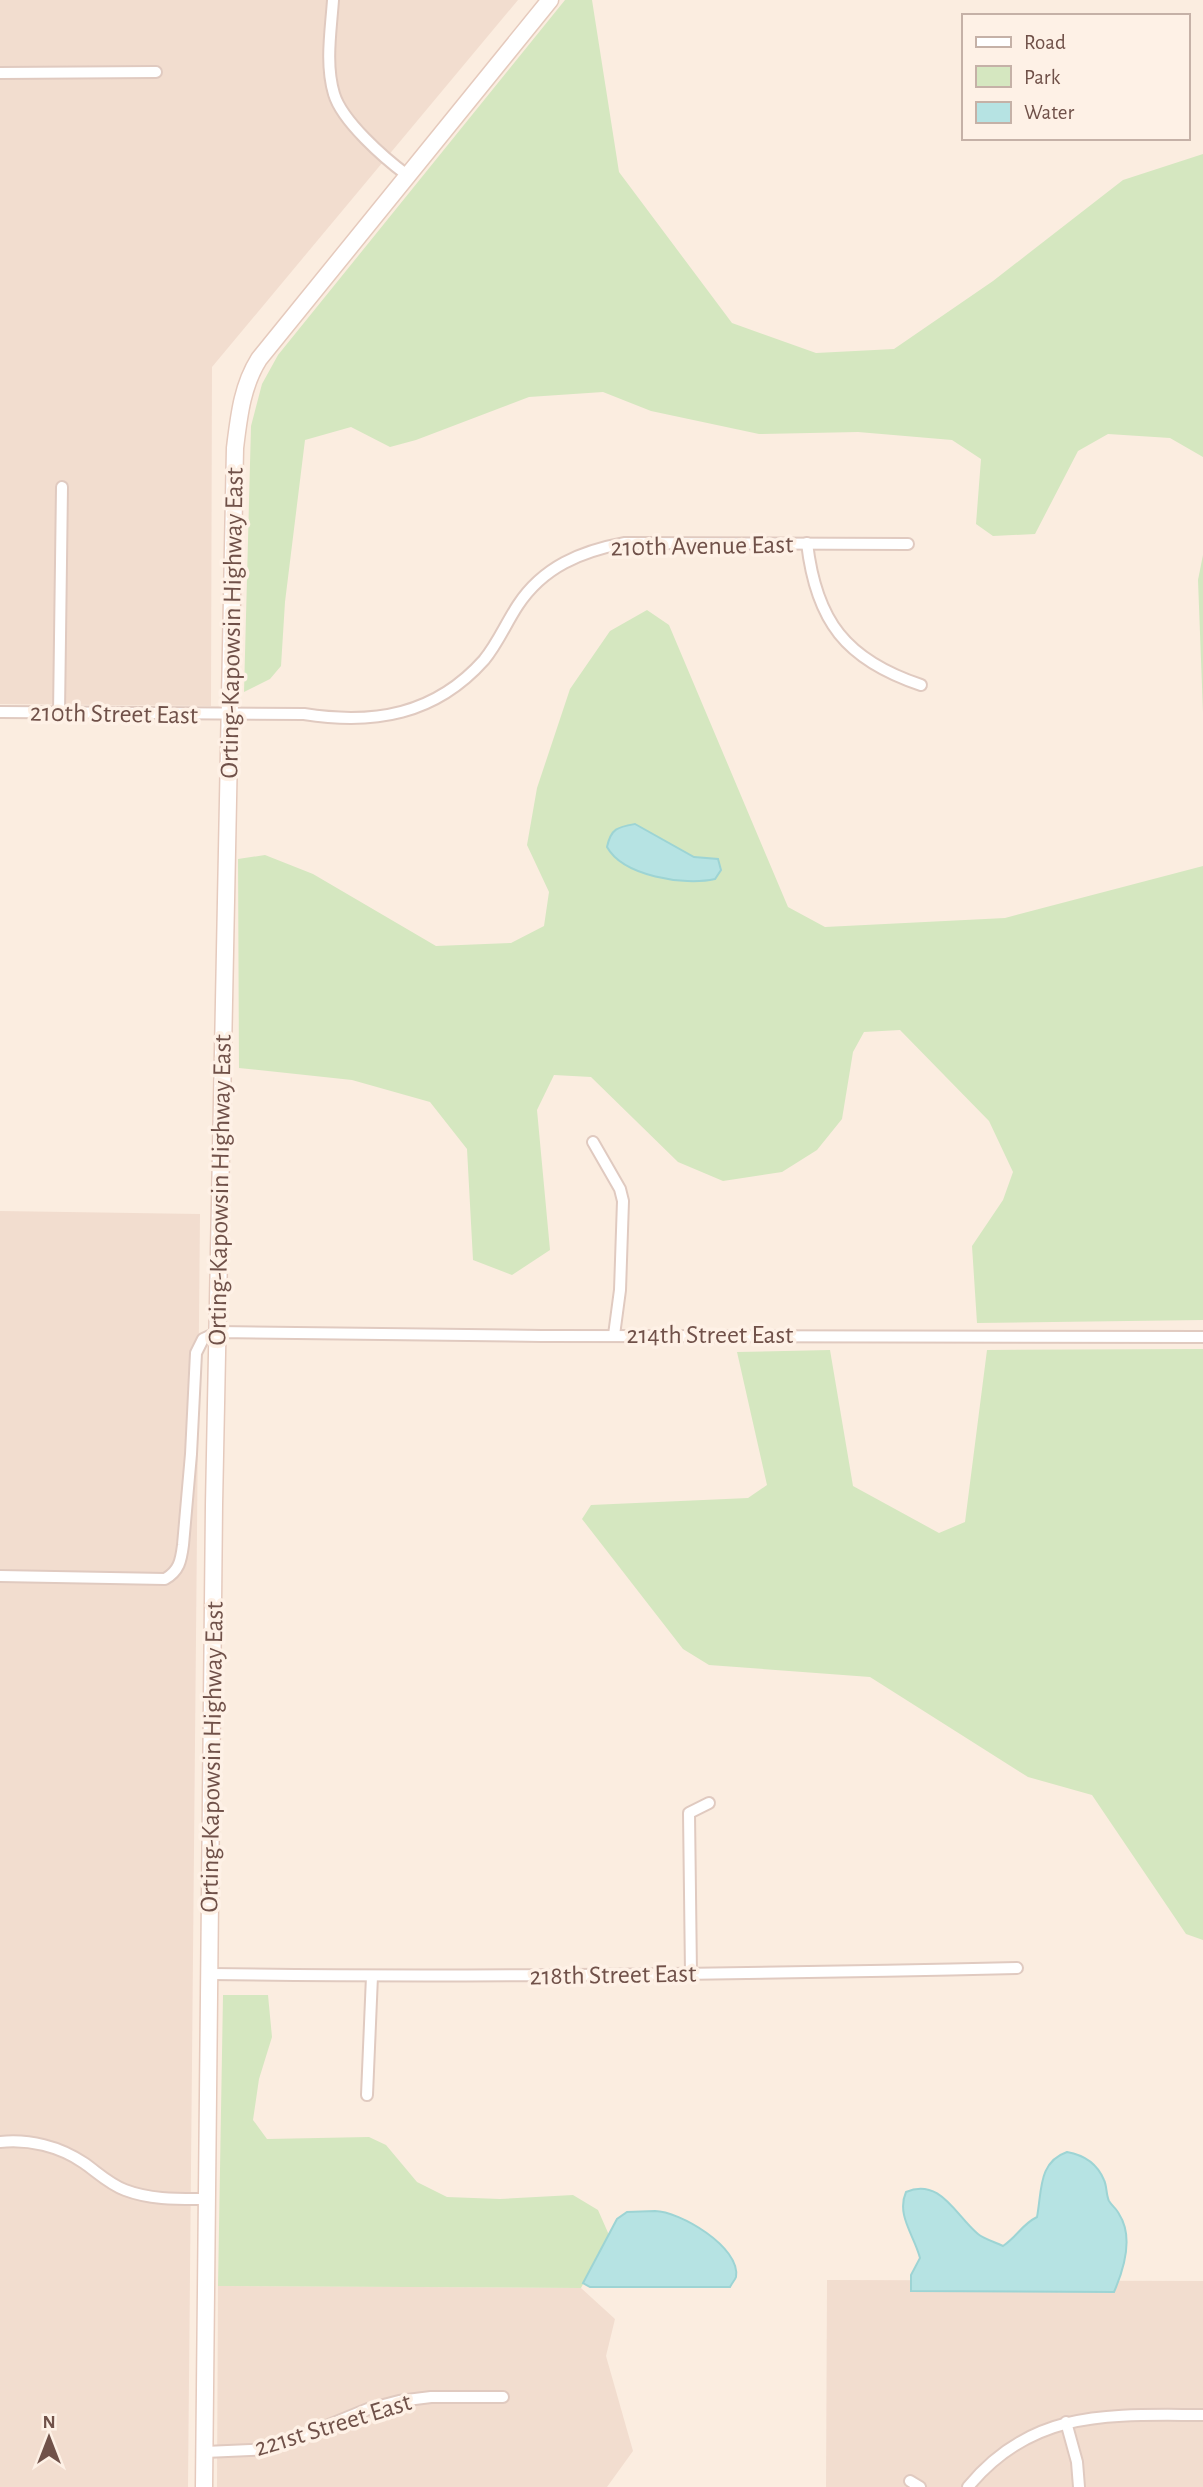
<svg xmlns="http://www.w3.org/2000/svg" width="1203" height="2487" viewBox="0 0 1203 2487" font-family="'Alegreya Sans',sans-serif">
<rect width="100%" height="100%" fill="#fbede0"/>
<g fill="#f2ddcf">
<path d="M 0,0 L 518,0 L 212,367 L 211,706 L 0,704 Z"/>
<path d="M 0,1211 L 200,1214 L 188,2487 L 0,2487 Z"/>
<path d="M 827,2280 L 1203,2281 L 1203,2487 L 826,2487 Z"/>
<path d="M 218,2286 L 581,2288 L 615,2319 L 606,2356 L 633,2451 L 607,2487 L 217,2487 Z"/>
</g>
<g fill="#d5e7c0">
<path d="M 565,0 L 592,0 L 619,172 L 732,323 L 816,353 L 894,349 L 993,281 L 1123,180 L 1203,154 L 1203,457 L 1170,438 L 1108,434 L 1078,451 L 1035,534 L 993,536 L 976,524 L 981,459 L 952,440 L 858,432 L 759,434 L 651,411 L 603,392 L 529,397 L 416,440 L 390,447 L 351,427 L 305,440 L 285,602 L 281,666 L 270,679 L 244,692 L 251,426 L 262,384 L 278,355 Z"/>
<path d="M 1203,555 L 1203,713 L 1198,580 Z"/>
<path d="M 647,610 L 669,625 L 788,907 L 825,927 L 1005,918 L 1203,866 L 1203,1320 L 977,1323 L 972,1246 L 1003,1200 L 1013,1172 L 989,1121 L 900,1030 L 864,1032 L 853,1052 L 842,1119 L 817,1150 L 782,1172 L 723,1181 L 678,1162 L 591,1077 L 554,1075 L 537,1110 L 550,1250 L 512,1275 L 473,1260 L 467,1149 L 430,1102 L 352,1080 L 239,1068 L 238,859 L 265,855 L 313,874 L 436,946 L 511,943 L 544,926 L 549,892 L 527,845 L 537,788 L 570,689 L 610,631 Z"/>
<path d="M 1203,1349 L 1203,1940 L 1186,1934 L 1092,1795 L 1028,1777 L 870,1677 L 709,1665 L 683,1649 L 582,1519 L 591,1505 L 748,1498 L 767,1485 L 737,1352 L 830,1350 L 853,1486 L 939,1533 L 965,1522 L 987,1350 Z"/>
<path d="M 223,1995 L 268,1995 L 272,2037 L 259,2079 L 253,2120 L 267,2139 L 369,2137 L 386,2145 L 417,2182 L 447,2197 L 500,2199 L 573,2195 L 598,2210 L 609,2235 L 581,2288 L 218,2286 Z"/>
</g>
<g fill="#b6e3e3" stroke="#9dd4d4" stroke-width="2">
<path d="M 635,824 L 694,857 L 718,859 L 721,870 L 715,879 C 684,886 623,876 607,847 C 611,828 618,827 635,824 Z"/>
<path d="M 1067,2152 C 1084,2155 1097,2163 1104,2180 C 1107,2186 1106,2195 1109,2201 C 1112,2206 1117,2209 1119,2214 C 1134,2237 1124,2269 1114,2292 L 911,2291 L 911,2275 L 920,2258 C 914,2235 896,2215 906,2192 C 940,2177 956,2216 978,2234 C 984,2239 995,2242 1003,2246 C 1018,2236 1021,2225 1037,2217 C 1042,2191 1038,2162 1067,2152 Z"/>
<path d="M 655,2211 C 679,2211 741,2247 736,2277 C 735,2280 732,2283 730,2287 L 590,2287 L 583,2283 L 617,2219 L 627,2212 Z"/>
</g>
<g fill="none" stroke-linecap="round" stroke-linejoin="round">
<defs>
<g id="minor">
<path d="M 333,0 C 331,30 325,64 334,94 C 342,121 384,158 407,175"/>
<path d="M 0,73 L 156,72"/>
<path d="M 807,543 C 816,621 846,660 921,685"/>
<path d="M 0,712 L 304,714 C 374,725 435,715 484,660 C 498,643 506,623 518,605 C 543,567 581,551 625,543 L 908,544"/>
<path d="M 59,713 L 62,487"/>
<path d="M 593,1142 L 620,1189 L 623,1201 L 620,1290 L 614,1335"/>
<path d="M 0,1576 L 165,1579 C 179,1571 181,1561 183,1545 L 191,1454 L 196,1353 L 203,1339 L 218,1332 L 542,1336 L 1203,1337"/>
<path d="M 210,1974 C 479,1978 748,1974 1017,1968"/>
<path d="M 691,1974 L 689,1813 L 709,1803"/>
<path d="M 367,2095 L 372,1976"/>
<path d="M 0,2142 C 29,2139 59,2146 84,2163 C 97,2172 109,2184 125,2190 C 151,2200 179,2199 207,2199"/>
<path d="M 1066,2422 L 1077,2462 L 1079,2487"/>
<path d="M 205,2452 L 270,2449 L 368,2409 L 399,2401 L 431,2397 L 503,2397"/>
<path d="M 910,2481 L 920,2487"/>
<path d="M 968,2487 C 1033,2408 1111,2415 1203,2415"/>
</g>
<path id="secondary" d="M 204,2487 L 214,1505 L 235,448 C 239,416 242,386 259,359 L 550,0"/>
</defs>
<use href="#minor" stroke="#e0cac0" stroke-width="14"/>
<use href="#secondary" stroke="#e5cabd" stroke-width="19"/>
<use href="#minor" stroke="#fff" stroke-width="10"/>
<use href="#secondary" stroke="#fff" stroke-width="16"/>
</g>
<g text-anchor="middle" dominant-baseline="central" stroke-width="7" stroke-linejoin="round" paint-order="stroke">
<g font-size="26" fill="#705149" stroke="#fef1e6">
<text transform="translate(702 546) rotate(-1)">210th Avenue East</text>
<text transform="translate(232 623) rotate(-89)">Orting-Kapowsin Highway East</text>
<text transform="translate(114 714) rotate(1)">210th Street East</text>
<text transform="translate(220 1190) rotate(-89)">Orting-Kapowsin Highway East</text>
<text x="710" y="1335">214th Street East</text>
<text transform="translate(212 1757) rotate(-89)">Orting-Kapowsin Highway East</text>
<text transform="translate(613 1975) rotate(-1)">218th Street East</text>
<text transform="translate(333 2425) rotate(-17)">221st Street East</text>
</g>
</g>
<rect x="962" y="14" width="228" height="126" fill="#fef1e6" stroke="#c5b1a7" stroke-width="2"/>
<rect x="976" y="37" width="35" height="10" fill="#ffffff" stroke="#c5b1a7" stroke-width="2"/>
<text x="1024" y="49" font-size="21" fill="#705149">Road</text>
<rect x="976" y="66" width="35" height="21" fill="#d5e7c0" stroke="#c5b1a7" stroke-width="2"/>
<text x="1024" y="84" font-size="21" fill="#705149">Park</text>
<rect x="976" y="102" width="35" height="21" fill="#b6e3e3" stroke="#c5b1a7" stroke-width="2"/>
<text x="1024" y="119" font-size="21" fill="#705149">Water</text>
<g transform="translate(49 2438)" stroke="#fef1e6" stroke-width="5" paint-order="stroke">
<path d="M0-5L12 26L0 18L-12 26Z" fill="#705149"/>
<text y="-10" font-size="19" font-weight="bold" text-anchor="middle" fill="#705149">N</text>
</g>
</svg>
